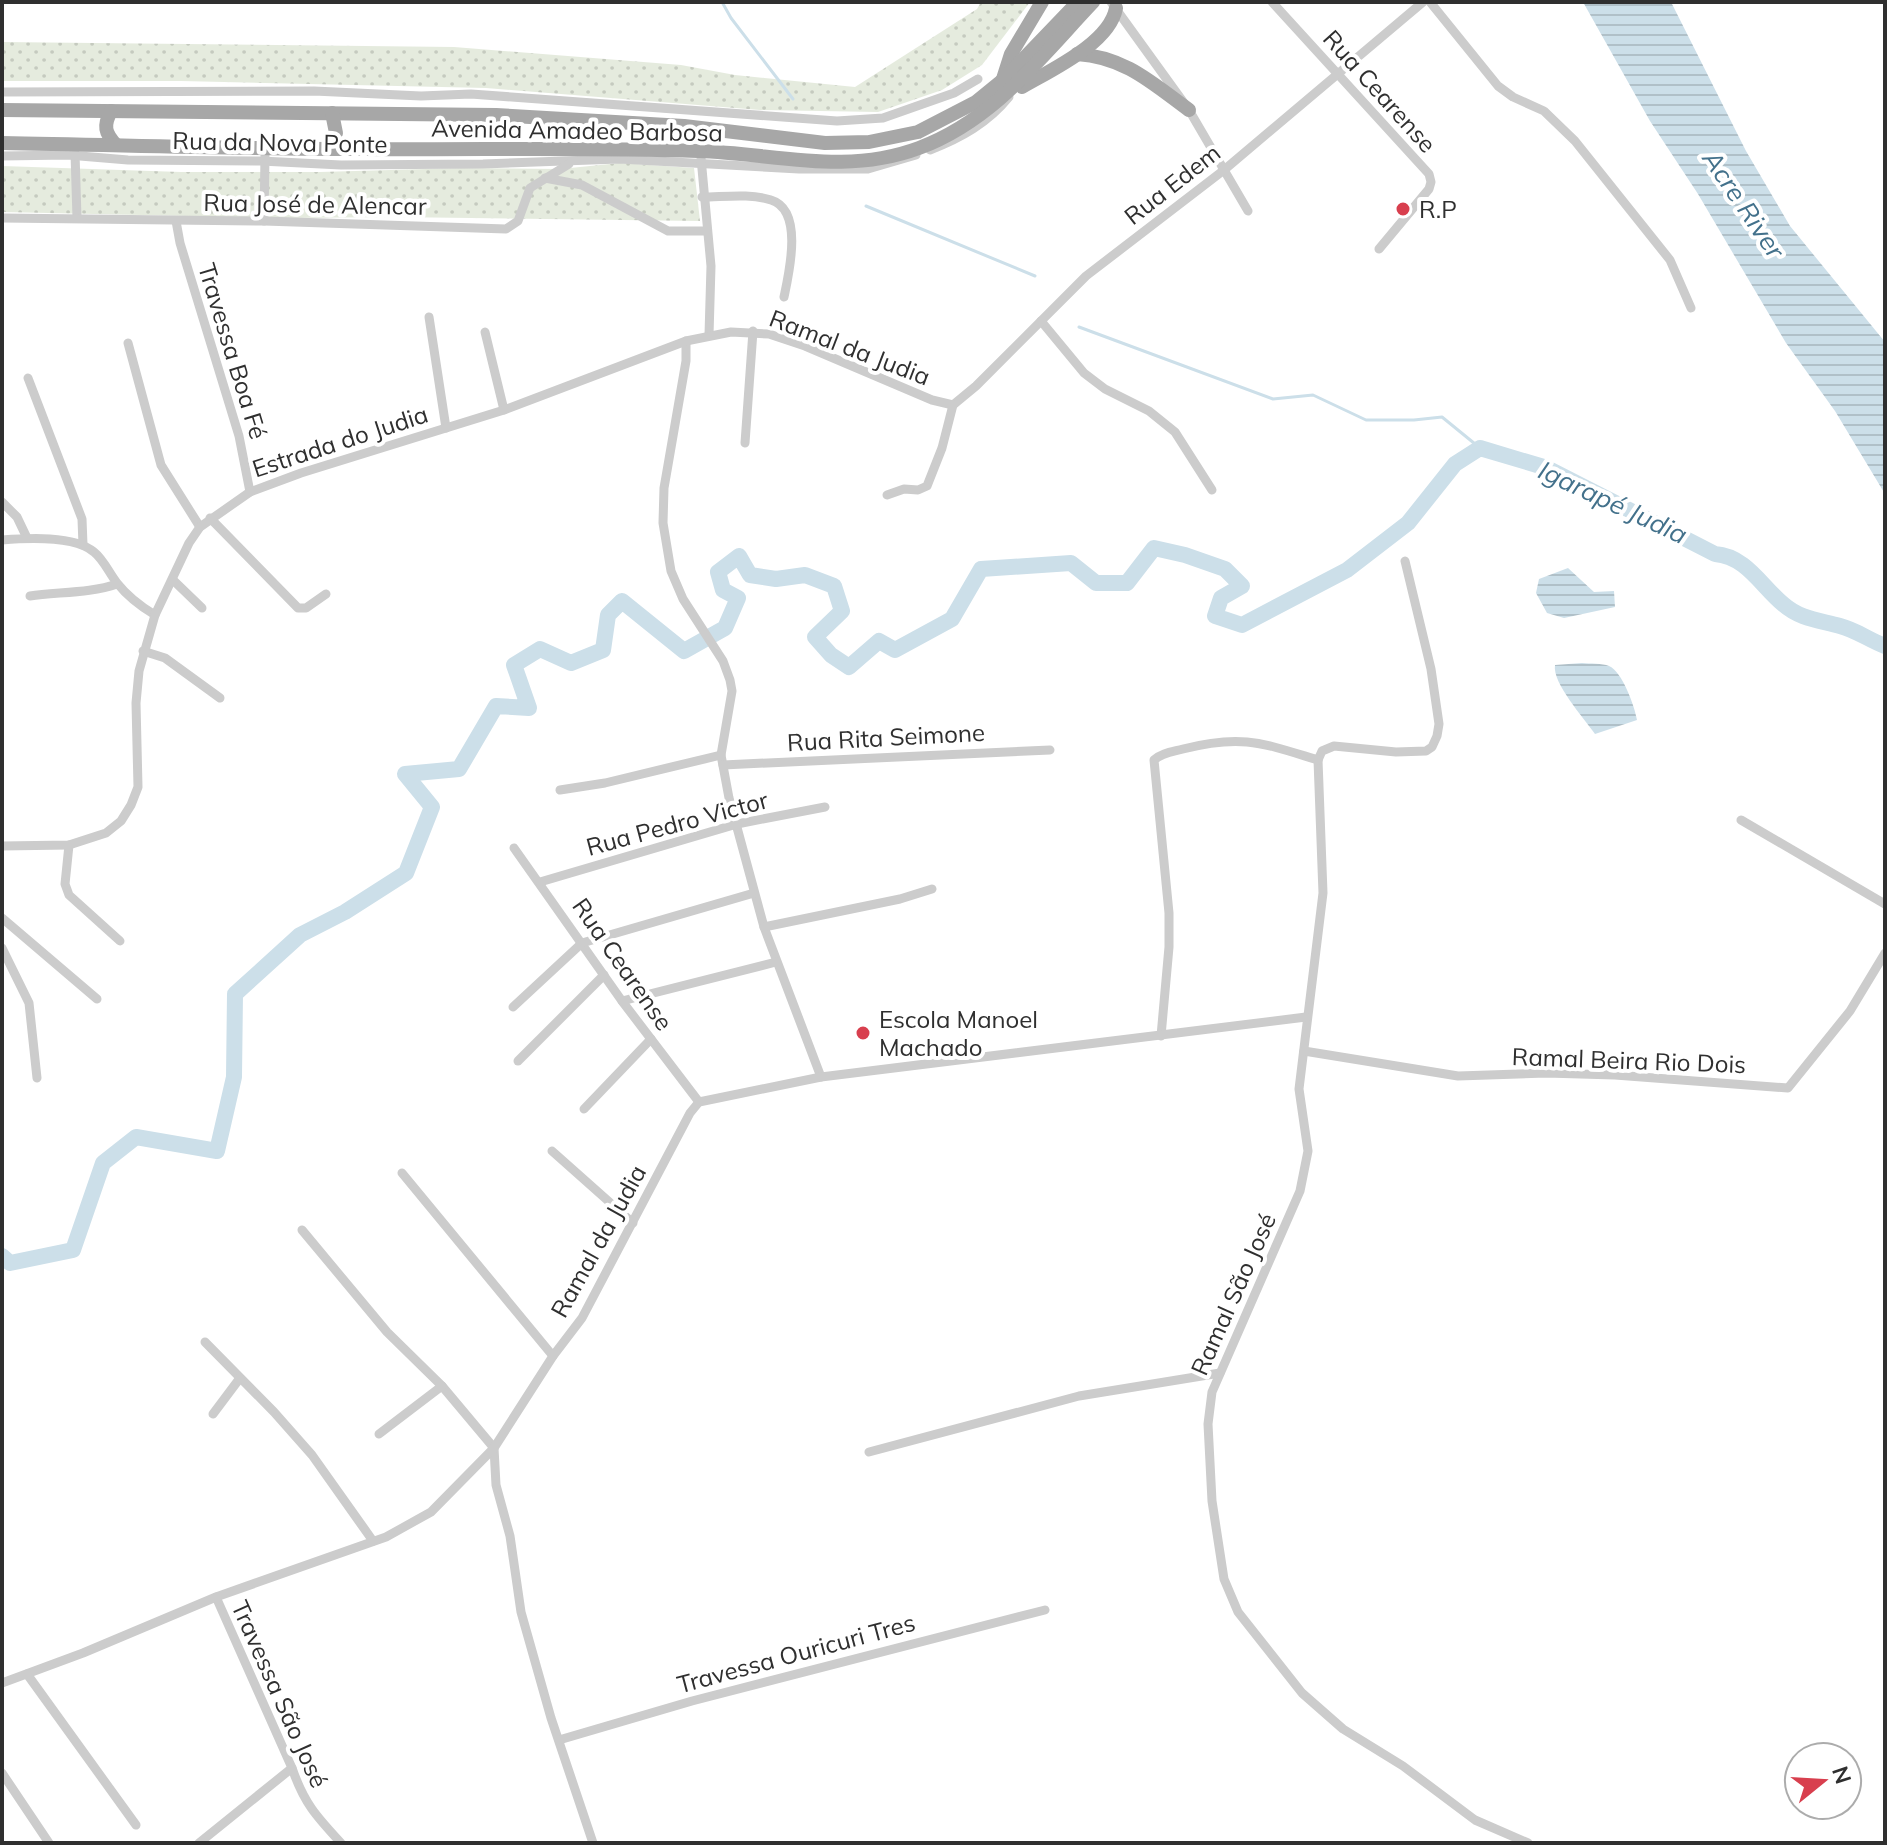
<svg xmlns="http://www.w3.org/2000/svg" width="1887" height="1845" viewBox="0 0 1887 1845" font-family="Mulish,sans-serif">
<defs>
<pattern id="grass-dots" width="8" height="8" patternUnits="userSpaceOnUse" patternTransform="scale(2)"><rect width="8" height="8" fill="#e5ebde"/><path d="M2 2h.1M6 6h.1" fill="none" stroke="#c5cabf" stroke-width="1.8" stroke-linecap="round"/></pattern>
<pattern id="water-rules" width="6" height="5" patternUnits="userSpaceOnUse" patternTransform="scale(2)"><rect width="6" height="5" fill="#ccdfe9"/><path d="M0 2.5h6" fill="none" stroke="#b0c0c8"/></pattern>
</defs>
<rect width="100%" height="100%" fill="#fff"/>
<g fill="url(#grass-dots)">
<path d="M 981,2 L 1030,2 L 982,65 L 942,90 L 878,112 L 760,110 L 486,88 L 181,81 L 2,81 L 2,42 L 454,47 L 681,65 L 735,75 L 855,87 L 977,9 Z"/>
<path d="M 620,163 L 694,168 L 700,221 L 392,217 L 285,218 L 2,212 L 2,166 L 181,172 L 320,172 L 461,168 L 560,169 Z"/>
</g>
<g fill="url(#water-rules)">
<path d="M 1583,2 L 1671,2 L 1746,151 L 1790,226 L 1885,342 L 1885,494 L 1835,411 L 1786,343 L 1698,194 L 1650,121 Z"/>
<path d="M 1568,568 L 1594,592 L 1614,591 L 1615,607 L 1564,618 L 1547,613 L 1536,593 L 1539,579 Z"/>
<path d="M 1582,663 C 1590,664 1602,663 1609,666 C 1622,671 1635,707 1637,720 L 1595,734 C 1584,718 1552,683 1555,665 Z"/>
</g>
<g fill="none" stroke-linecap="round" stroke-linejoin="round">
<g stroke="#ccdfe9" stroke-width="3">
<path d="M 722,2 L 731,18 L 793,99"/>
<path d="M 866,206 L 1035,276"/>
<path d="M 1079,327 L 1273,399 L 1313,395 L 1366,420 L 1414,420 L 1442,417 L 1480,448"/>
</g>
<path stroke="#ccdfe9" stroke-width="16" d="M 2,1256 L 10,1263 L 73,1250 L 103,1163 L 136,1137 L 217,1151 L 234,1077 L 235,994 L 300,935 L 345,912 L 406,873 L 432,807 L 405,774 L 459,769 L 496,706 L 529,708 L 514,665 L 540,649 L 571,663 L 603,650 L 608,615 L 622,601 L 684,651 L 725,628 L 738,598 L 723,590 L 718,572 L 739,556 L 750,575 L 776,579 L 805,575 L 834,586 L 842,611 L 815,637 L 831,655 L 849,667 L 879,641 L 895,650 L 952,619 L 981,569 L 1071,563 L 1096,583 L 1127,583 L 1154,548 L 1185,555 L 1225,569 L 1242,586 L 1221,598 L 1215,616 L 1242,625 L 1347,570 L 1408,523 L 1455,464 L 1480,448 L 1547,468 L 1715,554 C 1746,556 1762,587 1783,604 C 1800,619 1818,620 1840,626 C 1856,630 1869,640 1885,646"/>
<g stroke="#ccc" stroke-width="9">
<path d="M 1111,2 L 1189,110 L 1248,211"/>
<path d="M 1272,2 L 1429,174 L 1431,182 L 1429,189 L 1379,249"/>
<path d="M 1430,2 L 1498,86 L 1513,97 L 1544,111 L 1575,141 L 1670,260 L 1691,308"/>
<path d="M 2,92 L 314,91 L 421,96 L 471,94 L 837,121 L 883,118 L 954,93 L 978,79"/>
<path d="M 930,150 C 961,138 988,123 1009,97"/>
<path d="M 75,153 L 77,218"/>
<path d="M 2,156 L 68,155 L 128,160 L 261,161 L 341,165 L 483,164 L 619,159 L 799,169 L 868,169 L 916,155"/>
<path d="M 701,158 L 711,266 L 709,335"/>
<path d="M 545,178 L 582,185 L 668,231 L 706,231"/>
<path d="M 702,197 C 723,197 750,193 771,200 C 804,210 789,273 784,297"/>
<path d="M 2,218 L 264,221 L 506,229 L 518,221 L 530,188 L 569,164"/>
<path d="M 176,221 L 180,243 L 239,436 L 250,492"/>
<path d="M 264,221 L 265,155"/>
<path d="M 429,317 L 446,428"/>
<path d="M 1041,321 L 1084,373 L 1105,389 L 1149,411 L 1175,432 L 1212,490"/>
<path d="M 485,332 L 504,410"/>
<path d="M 686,341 L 686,361 L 664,488 L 663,523 L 671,571 L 683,599 L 723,661 L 730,680 L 732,691 L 721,755 L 729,798 L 764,927 L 821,1077"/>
<path d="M 128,343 L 161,465 L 200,527"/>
<path d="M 28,378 L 82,519 L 83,545"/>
<path d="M 953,405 L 976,386 L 1086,276 L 1224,170 L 1423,2"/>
<path d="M 745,443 L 753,331"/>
<path d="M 887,495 L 904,489 L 918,490 L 927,486 L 942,448 L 953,405"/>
<path d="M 2,502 L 17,517 L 27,538"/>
<path d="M 210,518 L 298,608 L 306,608 L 326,594"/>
<path d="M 2,540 C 27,538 74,535 94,552 C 104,560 109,573 117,583 C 128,597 140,606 155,615"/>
<path d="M 173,580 L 202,608"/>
<path d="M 30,596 C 58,592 91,593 117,584"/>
<path d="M 143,651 L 165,658 L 220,698"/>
<path d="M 1318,760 L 1323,893 L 1299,1089 L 1308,1151 L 1300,1191 L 1212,1392 L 1208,1424 L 1212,1501 L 1224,1579 L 1238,1612 L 1302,1693 L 1343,1729 L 1403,1766 L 1475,1820 L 1528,1843"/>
<path d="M 1318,760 L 1322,751 L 1334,746 L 1396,752 L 1426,751 L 1432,747 L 1437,736 L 1439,724 L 1431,669 L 1405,561"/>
<path d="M 723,765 L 1050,750"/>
<path d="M 560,790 L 605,783 L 721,755"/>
<path d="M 1741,820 L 1885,904"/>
<path d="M 69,845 L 65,884 L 69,895 L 120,941"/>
<path d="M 2,846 L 69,845 L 106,833 L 121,821 L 131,805 L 138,787 L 136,703 L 139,671 L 155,615 L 189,543 L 200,527 L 250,492 L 301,473 L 504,410 L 686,341 L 731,332 L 769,334 L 805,346 L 932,400 L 953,405"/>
<path d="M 514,848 L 622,1001 L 699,1102"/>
<path d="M 540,882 L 737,824 L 825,807"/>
<path d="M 2,918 L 97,999"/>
<path d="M 764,927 L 900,899 L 932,889"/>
<path d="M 2,948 L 29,1003 L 37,1078"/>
<path d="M 622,1001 L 776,962"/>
<path d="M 513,1007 L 582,943 L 754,893"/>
<path d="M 1161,1036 L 1169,947 L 1169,913 L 1154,760 C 1162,753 1172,752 1183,749 C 1242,734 1262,743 1318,760"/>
<path d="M 1304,1051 L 1458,1076 L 1546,1073 L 1615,1075 L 1788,1088 L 1850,1011 L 1885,953"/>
<path d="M 518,1061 L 604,975"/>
<path d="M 584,1109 L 651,1039"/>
<path d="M 552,1151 L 633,1223"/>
<path d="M 402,1173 L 553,1356"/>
<path d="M 302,1230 L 387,1332 L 442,1386 L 494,1448 L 496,1485 L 510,1536 L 521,1612 L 551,1718 L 593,1843"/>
<path d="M 205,1342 L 274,1412 L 312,1455 L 373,1541"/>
<path d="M 213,1414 L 240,1378"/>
<path d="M 379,1434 L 442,1386"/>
<path d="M 869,1452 L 1079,1396 L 1220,1373"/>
<path d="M 216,1597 L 292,1768 C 304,1803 316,1816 341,1843"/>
<path d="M 27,1674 L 136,1825"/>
<path d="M 2,1683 L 83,1653 L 216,1597 L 386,1537 L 431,1512 L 494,1448 L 553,1356 L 582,1318 L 690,1113 L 699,1102 L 821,1077 L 1306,1017"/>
<path d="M 559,1740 L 692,1701 L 1045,1610"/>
<path d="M 2,1773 L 49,1843"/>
<path d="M 199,1843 L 292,1768"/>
</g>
<g stroke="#a7a7a7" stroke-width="14">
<path d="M 1077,54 C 1125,57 1152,83 1189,110"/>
<path d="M 1003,79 L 1011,54 L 1042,2"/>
<path d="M 1022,87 C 1051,70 1110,43 1116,8"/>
<path d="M 2,110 L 496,115 L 684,126 L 825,143 L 869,142 L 918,132 L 976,102 L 1003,80 L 1078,2"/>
<path d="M 111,111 C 103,126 105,133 116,145"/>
<path d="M 2,143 C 123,145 244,149 365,149 C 476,150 587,147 698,151 C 774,153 844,176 919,148 C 994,120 1040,58 1093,2"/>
<path d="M 328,149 L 336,133 L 332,113"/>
</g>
</g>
<g fill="#d83f4e" stroke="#fff" stroke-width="3">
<circle cx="1403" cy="209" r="8"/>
<circle cx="863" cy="1033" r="8"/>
</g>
<g text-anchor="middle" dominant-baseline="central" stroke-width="8" stroke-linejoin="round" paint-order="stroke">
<g font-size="24" fill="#2f2f2f" stroke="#fff">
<text transform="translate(1380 91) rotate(48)">Rua Cearense</text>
<text transform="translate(577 130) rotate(1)">Avenida Amadeo Barbosa</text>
<text transform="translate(280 142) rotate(1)">Rua da Nova Ponte</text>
<text transform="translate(1172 184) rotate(-38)">Rua Edem</text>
<text transform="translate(315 204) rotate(1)">Rua José de Alencar</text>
<text transform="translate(850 347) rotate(21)">Ramal da Judia</text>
<text transform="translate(233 351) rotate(73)">Travessa Boa Fé</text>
<text transform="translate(340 441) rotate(-18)">Estrada do Judia</text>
<text transform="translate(886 737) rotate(-3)">Rua Rita Seimone</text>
<text transform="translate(677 823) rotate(-15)">Rua Pedro Victor</text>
<text transform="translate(623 964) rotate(55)">Rua Cearense</text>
<text transform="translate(1629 1060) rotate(2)">Ramal Beira Rio Dois</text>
<text transform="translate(598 1241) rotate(-61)">Ramal da Judia</text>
<text transform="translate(1233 1294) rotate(-66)">Ramal São José</text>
<text transform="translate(796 1653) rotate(-15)">Travessa Ouricuri Tres</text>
<text transform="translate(280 1694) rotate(66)">Travessa São José</text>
</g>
<g font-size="24" fill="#2f2f2f" stroke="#fff" text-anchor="start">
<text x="1419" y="209">R.P</text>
<text x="879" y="1019">Escola Manoel<tspan x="879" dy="28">Machado</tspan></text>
</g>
<g font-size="26" font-style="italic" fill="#43718b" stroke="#fff">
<text transform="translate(1744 204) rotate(56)">Acre River</text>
<text transform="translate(1613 502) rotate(25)">Igarapé Judia</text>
</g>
</g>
<rect width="1887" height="1845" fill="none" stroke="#2f2f2f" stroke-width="8"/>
<g transform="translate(1823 1781) rotate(72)"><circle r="38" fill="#ffffff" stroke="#acacac" stroke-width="2"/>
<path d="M0-6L14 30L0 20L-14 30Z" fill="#d83f4e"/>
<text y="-12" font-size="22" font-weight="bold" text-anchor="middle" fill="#2f2f2f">N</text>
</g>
</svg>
